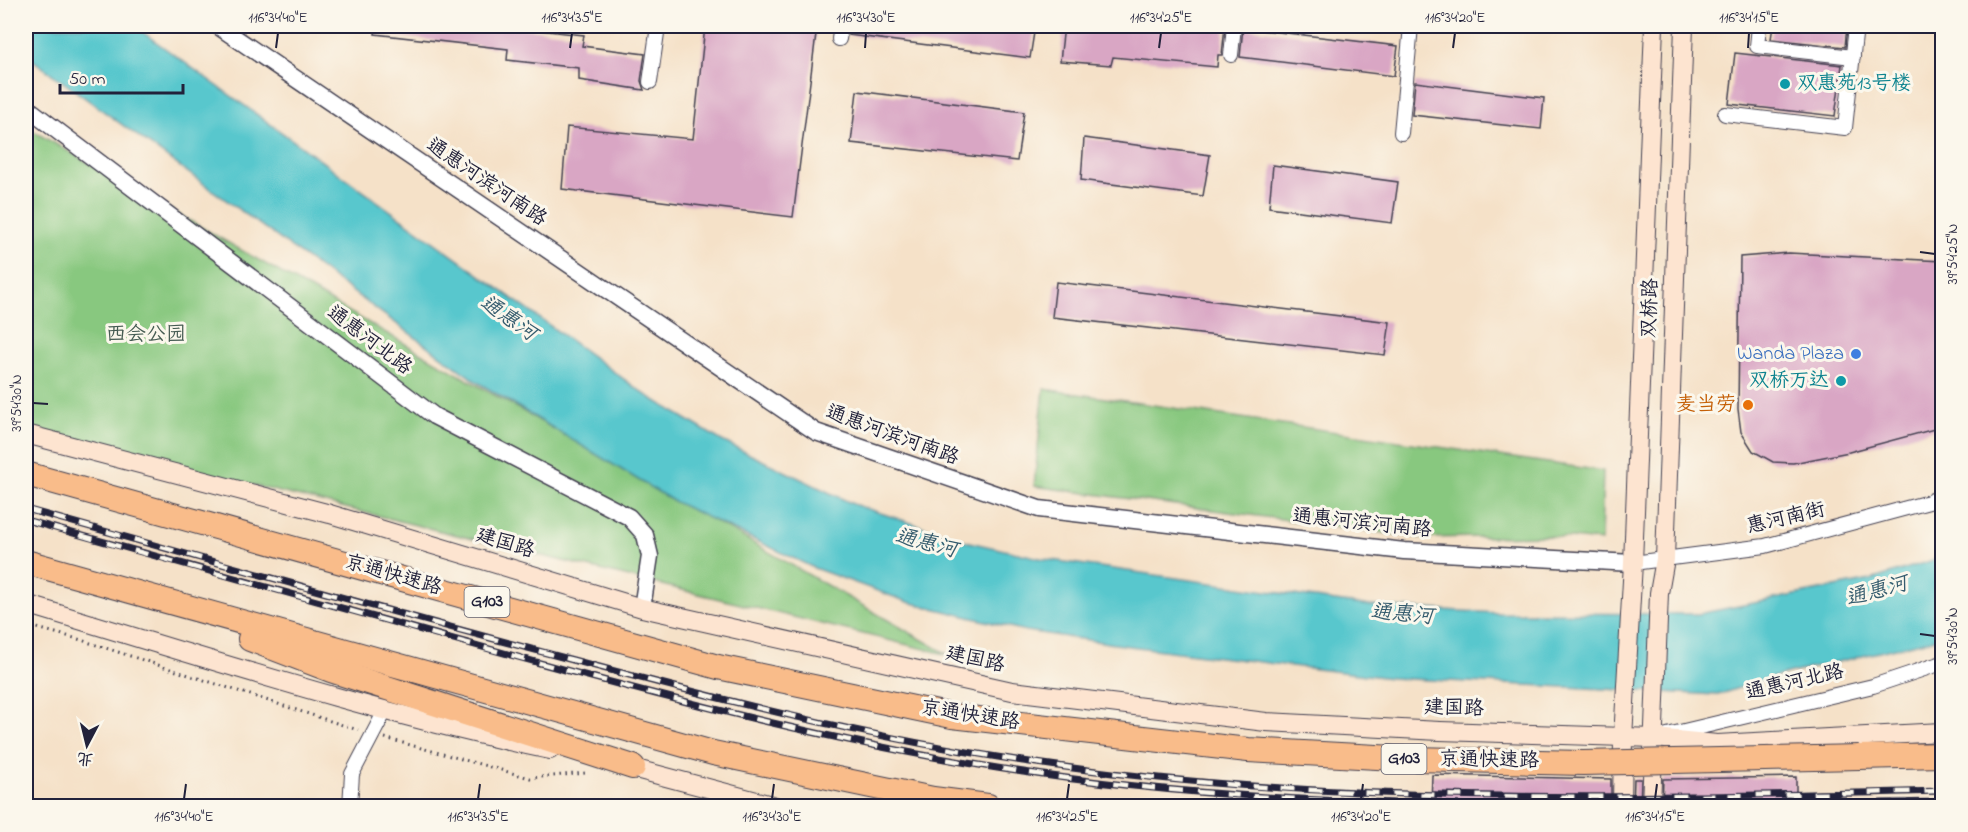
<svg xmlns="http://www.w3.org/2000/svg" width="1968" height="832" viewBox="0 0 1968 832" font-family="'Indie Flower','LXGW WenKai TC',sans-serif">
<rect width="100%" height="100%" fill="#fbf7ec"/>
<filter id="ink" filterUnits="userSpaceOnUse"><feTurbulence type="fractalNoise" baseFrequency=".0167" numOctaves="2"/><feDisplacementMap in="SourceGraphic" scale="12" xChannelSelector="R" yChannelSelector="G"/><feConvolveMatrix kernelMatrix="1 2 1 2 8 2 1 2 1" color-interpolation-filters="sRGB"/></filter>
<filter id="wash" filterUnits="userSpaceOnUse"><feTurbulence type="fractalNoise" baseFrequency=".008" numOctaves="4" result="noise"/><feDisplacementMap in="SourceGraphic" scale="24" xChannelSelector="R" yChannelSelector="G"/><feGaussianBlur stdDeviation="1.35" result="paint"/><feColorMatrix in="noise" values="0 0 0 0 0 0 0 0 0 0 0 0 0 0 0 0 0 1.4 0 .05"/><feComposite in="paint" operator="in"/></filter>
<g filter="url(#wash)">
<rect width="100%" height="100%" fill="#f5e1c8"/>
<g fill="#88c87f" stroke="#55755d" stroke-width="1.5">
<path d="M 26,127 L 949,655 L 26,430 Z"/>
<path d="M 1044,389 L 1603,471 L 1601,541 L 1548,536 L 1422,538 L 1034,486 Z"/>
</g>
<path fill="#59c7cd" stroke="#3e7484" stroke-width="1.5" d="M 26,26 L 134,26 L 646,395 L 722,441 L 853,504 L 969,542 L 1044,559 L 1370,606 L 1498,613 L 1698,614 L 1871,580 L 1942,557 L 1942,637 L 1762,680 L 1718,695 L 1391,678 L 1129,646 L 1026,631 L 908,602 L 814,568 L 673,501 L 477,382 L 26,55 Z"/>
<g id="blocks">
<g fill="#d9a6c4">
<path d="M 376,26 L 511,26 L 510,27 L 584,35 L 582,46 L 645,54 L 641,81 L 644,90 L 579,80 L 579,68 L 507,60 L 508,49 L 375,34 Z"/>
<path d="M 705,26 L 817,26 L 793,217 L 562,189 L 567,127 L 693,139 Z"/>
<path d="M 850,26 L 1035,26 L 1030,58 L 849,35 Z"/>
<path d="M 1064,26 L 1225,26 L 1222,55 L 1218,55 L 1217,67 L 1113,57 L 1111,65 L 1060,61 Z"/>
<path d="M 1773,26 L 1847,26 L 1845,47 L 1771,39 Z"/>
<path d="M 1243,28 L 1398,46 L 1394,76 L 1240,57 Z"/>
<path d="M 1735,53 L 1842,65 L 1835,116 L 1729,104 Z"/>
<path d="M 1415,82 L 1544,98 L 1541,129 L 1412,115 Z"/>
<path d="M 857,91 L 1024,112 L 1017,161 L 851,143 Z"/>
<path d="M 1084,138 L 1210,155 L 1203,196 L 1081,180 Z"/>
<path d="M 1273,165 L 1398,182 L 1392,223 L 1269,207 Z"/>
<path d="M 1789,253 L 1942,261 L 1942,427 L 1849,452 L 1793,463 L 1773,462 L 1753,451 L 1741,432 L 1738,409 L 1740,257 Z"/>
<path d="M 1056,282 L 1390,322 L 1385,355 L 1052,317 Z"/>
<path d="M 1432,775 L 1611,779 L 1611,807 L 1431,807 Z"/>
<path d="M 1796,777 L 1796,807 L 1662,807 L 1663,779 Z"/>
<path d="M 1634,779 L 1641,779 L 1640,807 L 1633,807 Z"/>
</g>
</g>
</g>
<g filter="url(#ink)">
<use href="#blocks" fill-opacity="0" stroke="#423f50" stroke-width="1.5"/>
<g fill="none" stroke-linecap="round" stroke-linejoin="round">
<defs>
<g id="minor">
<path d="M 1759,26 L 1757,46 L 1853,57"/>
<path d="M 839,39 L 841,26"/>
<path d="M 1231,55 L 1234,26"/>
<path d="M 650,82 L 658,26"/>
<path d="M 1725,114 L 1845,128 L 1856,26"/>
<path d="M 1401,133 L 1411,26"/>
<path d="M 1633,563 L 1765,546 L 1929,502 L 1942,495"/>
<path d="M 1663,736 L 1873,686 L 1942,663"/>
<path d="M 350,806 L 352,774 L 385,711"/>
</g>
<g id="tertiary">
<path d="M 218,26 L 816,432 L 1039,509 L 1404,551 L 1633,563"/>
<path d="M 26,107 L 434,416 L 629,517 L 645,535 L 650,556 L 642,608"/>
</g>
<g id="secondary">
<path d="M 26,434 L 330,514 L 642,608 L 1012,691 L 1266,722 L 1440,731 L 1655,738 L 1717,744 L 1942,732"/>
<path d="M 26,604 C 199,656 372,713 550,750"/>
<path d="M 621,765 L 775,806"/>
<path d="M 1622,806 L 1623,738 L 1633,563 L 1654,26"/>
<path d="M 1651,806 L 1659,593 L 1665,559 L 1684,26"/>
</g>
<g id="motorway">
<path d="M 26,474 L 718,667 L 952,716"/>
<path d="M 26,562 L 713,753 L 933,799 L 988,806"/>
<path d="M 250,639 L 331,670 L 633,767"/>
<path d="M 1859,757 L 1942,755"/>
</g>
</defs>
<use href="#minor" stroke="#423f50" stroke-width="16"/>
<use href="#tertiary" stroke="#423f50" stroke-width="19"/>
<use href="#secondary" stroke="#423f50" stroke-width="20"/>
<use href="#motorway" stroke="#423f50" stroke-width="26"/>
<g stroke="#423f50" stroke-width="3" stroke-dasharray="1.5 4.5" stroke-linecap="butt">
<path d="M 26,625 L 78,639 L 358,730"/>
<path d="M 385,738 L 530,778 L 586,773"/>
</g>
<use href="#minor" stroke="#fff" stroke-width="14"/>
<use href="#tertiary" stroke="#fff" stroke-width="16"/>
<use href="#secondary" stroke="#fde4d0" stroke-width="18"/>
<use href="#motorway" stroke="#f9bc8a" stroke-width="24"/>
<defs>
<g id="rail">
<path d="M 26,509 C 208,560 390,612 573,660 C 722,700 870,738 1023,761 C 1325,807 1638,798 1942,791"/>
<path d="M 26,520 C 196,568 366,615 536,662 C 686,703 837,742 991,767 C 1174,797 1358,804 1543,806"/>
<path d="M 1697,806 L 1942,802"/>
</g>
</defs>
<use href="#rail" stroke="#22223b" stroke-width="7"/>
<use href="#rail" stroke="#fbf7ec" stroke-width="4.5" stroke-dasharray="14" stroke-linecap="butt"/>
<defs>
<path id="motorway-bridge" d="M 952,716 L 1248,750 L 1413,759 L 1583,763 L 1859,757"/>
</defs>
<use href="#motorway-bridge" stroke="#423f50" stroke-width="26" stroke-linecap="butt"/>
<use href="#motorway-bridge" stroke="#f9bc8a" stroke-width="24"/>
</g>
</g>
<path fill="none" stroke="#22223b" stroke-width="2" d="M 276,48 L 278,33M 570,48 L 572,33M 865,48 L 866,33M 1159,48 L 1161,33M 1453,48 L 1455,33M 1748,48 L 1749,33M 1920,252 L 1935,254M 33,403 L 48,404M 1920,634 L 1935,636M 184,799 L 186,784M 478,799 L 480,784M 772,799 L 774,784M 1067,799 L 1069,784M 1361,799 L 1363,784M 1655,799 L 1657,784"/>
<g fill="#0f9aa8" stroke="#fbf7ec" stroke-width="2">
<circle cx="1785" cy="84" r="6"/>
<circle cx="1841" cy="381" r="6"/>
</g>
<circle fill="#3f7fe0" stroke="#fbf7ec" stroke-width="2" cx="1856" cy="354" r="6"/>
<circle fill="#e8710a" stroke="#fbf7ec" stroke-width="2" cx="1748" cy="405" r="6"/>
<g text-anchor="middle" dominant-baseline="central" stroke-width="6" stroke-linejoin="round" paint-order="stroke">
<g fill="#fbf7ec" stroke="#636270" stroke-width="1.5">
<rect x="464.5" y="587" width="45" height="30" rx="4.5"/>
<rect x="1381.5" y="744" width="45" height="30" rx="4.5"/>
</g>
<g font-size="18" font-weight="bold" fill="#22223b">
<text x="487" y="602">G103</text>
<text x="1404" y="759">G103</text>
</g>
<g font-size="20" fill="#0d838f" stroke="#fbf7ec" text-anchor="start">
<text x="1797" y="84">双惠苑13号楼</text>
<text x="1829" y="381" text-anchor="end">双桥万达</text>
</g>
<g font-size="20" fill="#22223b" stroke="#fbf7ec">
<text transform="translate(486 183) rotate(34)">通惠河滨河南路</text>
<text transform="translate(1651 308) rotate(-88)">双桥路</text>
<text transform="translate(369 341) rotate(37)">通惠河北路</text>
<text transform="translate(892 436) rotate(20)">通惠河滨河南路</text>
<text transform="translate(1786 519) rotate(-13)">惠河南街</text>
<text transform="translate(1362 524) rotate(6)">通惠河滨河南路</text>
<text transform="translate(505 544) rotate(17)">建国路</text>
<text transform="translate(393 576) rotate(16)">京通快速路</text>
<text transform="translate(975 660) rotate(13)">建国路</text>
<text transform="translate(1795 683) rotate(-13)">通惠河北路</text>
<text transform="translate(1454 709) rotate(2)">建国路</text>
<text transform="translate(970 716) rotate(9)">京通快速路</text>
<text transform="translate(1489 761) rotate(1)">京通快速路</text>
</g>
<g font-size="20" fill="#465c53" stroke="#fbf7ec">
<text x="146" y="335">西会公园</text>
</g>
<g font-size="20" fill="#366cbe" stroke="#fbf7ec" text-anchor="end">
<text x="1844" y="354">Wanda Plaza</text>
</g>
<g font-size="20" fill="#c56008" stroke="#fbf7ec" text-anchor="end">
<text x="1736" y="405">麦当劳</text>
</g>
<g font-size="21" font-style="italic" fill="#355c6e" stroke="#fbf7ec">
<text transform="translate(508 319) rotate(35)">通惠河</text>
<text transform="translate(926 544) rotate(14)">通惠河</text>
<text transform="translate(1877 592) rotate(-15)">通惠河</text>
<text transform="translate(1402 615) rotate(5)">通惠河</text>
</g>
</g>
<rect width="1968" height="832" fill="none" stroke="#fbf7ec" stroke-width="66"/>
<g transform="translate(87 745) rotate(187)" stroke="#fbf7ec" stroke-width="4.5" paint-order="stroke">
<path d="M0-4.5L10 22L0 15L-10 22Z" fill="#22223b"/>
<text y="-9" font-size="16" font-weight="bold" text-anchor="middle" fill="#22223b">北</text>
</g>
<path d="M60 84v9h123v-9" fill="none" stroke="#22223b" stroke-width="3"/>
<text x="69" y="84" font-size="18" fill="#22223b" stroke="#fbf7ec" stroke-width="4.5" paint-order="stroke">50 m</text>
<rect x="33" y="33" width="1902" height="766" fill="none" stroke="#22223b" stroke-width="2"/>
<g font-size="15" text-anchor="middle" fill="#22223b">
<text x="278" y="22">116°34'40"E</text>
<text x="572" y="22">116°34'35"E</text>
<text x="866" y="22">116°34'30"E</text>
<text x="1161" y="22">116°34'25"E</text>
<text x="1455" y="22">116°34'20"E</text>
<text x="1749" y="22">116°34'15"E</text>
<text transform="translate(1952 254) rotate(-90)" y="5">39°54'25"N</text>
<text transform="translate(16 403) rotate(-90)" y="5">39°54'30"N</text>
<text transform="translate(1952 636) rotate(-90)" y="5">39°54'30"N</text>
<text x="184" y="821">116°34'40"E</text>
<text x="478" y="821">116°34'35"E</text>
<text x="772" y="821">116°34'30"E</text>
<text x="1067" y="821">116°34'25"E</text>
<text x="1361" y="821">116°34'20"E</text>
<text x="1655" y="821">116°34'15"E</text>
</g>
</svg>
